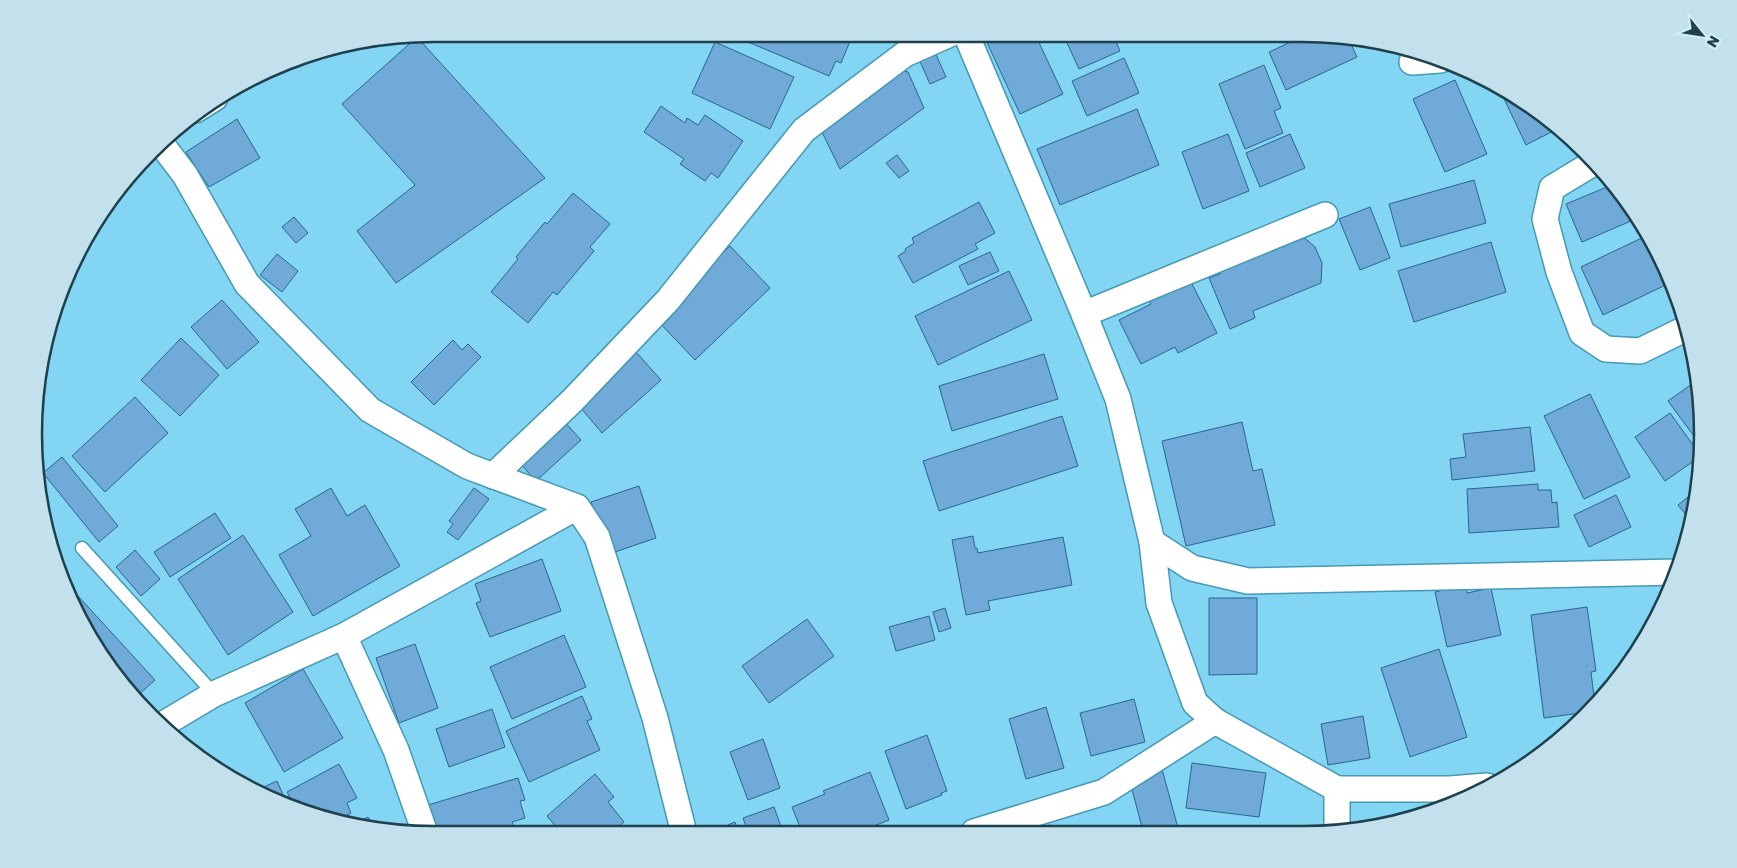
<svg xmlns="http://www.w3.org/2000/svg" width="1737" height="868" viewBox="0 0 1737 868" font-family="'Golos Text',sans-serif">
<rect width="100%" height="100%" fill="#83d6f3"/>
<g fill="#6faad8" stroke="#2b658f">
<path d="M 737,34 L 847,34 L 846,36 L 851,39 L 841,63 L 836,61 L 829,76 L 736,37 Z"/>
<path d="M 988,34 L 1035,34 L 1063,94 L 1020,114 L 984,36 Z"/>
<path d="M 1063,34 L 1107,34 L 1110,41 L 1115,39 L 1120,51 L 1079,69 Z"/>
<path d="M 1306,35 L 1329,35 L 1348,38 L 1357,57 L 1286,90 L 1269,52 Z"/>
<path d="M 417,37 L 545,178 L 396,283 L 357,231 L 415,185 L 342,104 Z"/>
<path d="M 930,41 L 946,77 L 930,84 L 914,48 Z"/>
<path d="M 715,42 L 794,77 L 770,129 L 692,93 Z"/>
<path d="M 1124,58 L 1139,93 L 1087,116 L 1072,81 Z"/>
<path d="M 1264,65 L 1281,108 L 1274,111 L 1283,133 L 1245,149 L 1219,84 Z"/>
<path d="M 897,70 L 908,72 L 924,108 L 840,169 L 819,126 Z"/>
<path d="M 1455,80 L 1487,154 L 1445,172 L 1413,99 Z"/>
<path d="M 1498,86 L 1546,116 L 1559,128 L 1526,145 Z"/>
<path d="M 661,106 L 685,123 L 687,118 L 698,125 L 705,115 L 743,141 L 718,178 L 711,173 L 705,181 L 680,164 L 684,159 L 644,132 Z"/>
<path d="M 1137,109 L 1159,165 L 1060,205 L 1037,149 Z"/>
<path d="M 237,119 L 260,158 L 209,187 L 186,152 Z"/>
<path d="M 1228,134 L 1249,191 L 1203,209 L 1182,152 Z"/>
<path d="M 1290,134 L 1305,168 L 1260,187 L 1246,153 Z"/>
<path d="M 897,155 L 909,171 L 899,178 L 886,163 Z"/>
<path d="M 1474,180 L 1486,223 L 1401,247 L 1389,204 Z"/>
<path d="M 1614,184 L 1638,218 L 1582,242 L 1566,204 Z"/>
<path d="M 573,193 L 610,224 L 590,247 L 594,251 L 557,295 L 553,292 L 528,323 L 491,292 L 518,259 L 516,257 L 545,222 L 547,224 Z"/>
<path d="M 979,202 L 995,233 L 975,244 L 978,249 L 913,283 L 898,256 L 906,251 L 905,249 L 914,243 L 912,238 Z"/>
<path d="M 1370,207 L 1390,258 L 1360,270 L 1339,219 Z"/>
<path d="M 294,217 L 308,233 L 296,243 L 282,227 Z"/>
<path d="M 1650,234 L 1672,282 L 1603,315 L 1581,267 Z"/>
<path d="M 1301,235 L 1315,247 L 1322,263 L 1321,283 L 1253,311 L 1255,318 L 1230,329 L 1209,278 L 1220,274 L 1218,269 Z"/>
<path d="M 1491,242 L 1506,292 L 1414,322 L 1398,271 Z"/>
<path d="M 730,246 L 770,288 L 695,360 L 655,318 Z"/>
<path d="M 990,252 L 999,271 L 968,285 L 959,266 Z"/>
<path d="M 277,254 L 298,271 L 282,292 L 260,275 Z"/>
<path d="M 1009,271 L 1032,320 L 938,365 L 915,316 Z"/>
<path d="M 1189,278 L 1217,333 L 1178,353 L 1175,347 L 1141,364 L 1119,320 L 1151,304 L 1148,299 Z"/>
<path d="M 222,300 L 259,342 L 227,369 L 191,327 Z"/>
<path d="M 181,338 L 219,375 L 180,416 L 141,380 Z"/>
<path d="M 453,340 L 462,350 L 468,344 L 481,357 L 434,405 L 411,382 Z"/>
<path d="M 628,343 L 661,380 L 602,433 L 570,395 Z"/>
<path d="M 1044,354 L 1058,399 L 952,431 L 939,386 Z"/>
<path d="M 1699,379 L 1700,381 L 1702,447 L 1668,401 Z"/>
<path d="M 1590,394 L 1630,477 L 1584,499 L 1544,416 Z"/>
<path d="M 135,397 L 168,433 L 105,492 L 72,456 Z"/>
<path d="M 553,409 L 581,440 L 536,481 L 508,450 Z"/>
<path d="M 1670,413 L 1701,456 L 1665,481 L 1635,437 Z"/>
<path d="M 1062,416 L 1078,466 L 939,511 L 923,461 Z"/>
<path d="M 1242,422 L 1253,471 L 1262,469 L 1275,525 L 1186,546 L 1162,441 Z"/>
<path d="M 1530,427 L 1535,471 L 1452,480 L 1450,459 L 1466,457 L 1463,434 Z"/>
<path d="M 62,457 L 118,526 L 99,542 L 43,473 Z"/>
<path d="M 1538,484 L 1538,490 L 1551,490 L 1552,503 L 1557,502 L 1559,527 L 1469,533 L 1467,489 Z"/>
<path d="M 639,486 L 656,538 L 609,554 L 591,502 Z"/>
<path d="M 331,488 L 347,516 L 365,505 L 400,566 L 313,616 L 279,555 L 311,536 L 295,509 Z"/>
<path d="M 474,488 L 489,499 L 458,540 L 447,532 L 453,524 L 449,521 Z"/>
<path d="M 1698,489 L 1692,522 L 1678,505 Z"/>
<path d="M 1616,495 L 1631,527 L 1589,547 L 1574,515 Z"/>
<path d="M 215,513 L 231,538 L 170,577 L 154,552 Z"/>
<path d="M 243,535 L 293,612 L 228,655 L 178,579 Z"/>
<path d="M 973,536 L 975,548 L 977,548 L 978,553 L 1063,537 L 1072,585 L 988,601 L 990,610 L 966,615 L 952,540 Z"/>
<path d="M 135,550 L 160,579 L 141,596 L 116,567 Z"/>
<path d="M 542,559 L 561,611 L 490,637 L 476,603 L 481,601 L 475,584 Z"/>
<path d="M 67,584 L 155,680 L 136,697 L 75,611 Z"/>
<path d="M 1466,585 L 1467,593 L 1491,588 L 1501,635 L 1447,647 L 1435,592 Z"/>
<path d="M 1209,598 L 1257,598 L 1257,674 L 1209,675 Z"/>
<path d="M 1587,607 L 1596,671 L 1591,672 L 1595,705 L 1588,712 L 1544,718 L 1531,615 Z"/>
<path d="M 945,608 L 951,628 L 939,632 L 933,612 Z"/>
<path d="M 929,616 L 935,640 L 896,651 L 889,627 Z"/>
<path d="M 807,619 L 834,656 L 769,703 L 742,666 Z"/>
<path d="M 564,635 L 586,687 L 512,719 L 490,667 Z"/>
<path d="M 415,644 L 438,708 L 399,723 L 376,658 Z"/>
<path d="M 1439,649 L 1467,737 L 1410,757 L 1381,668 Z"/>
<path d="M 303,669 L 343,738 L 284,772 L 245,703 Z"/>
<path d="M 582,696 L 592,719 L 587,721 L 600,750 L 529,782 L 506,731 Z"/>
<path d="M 1134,699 L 1145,742 L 1091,756 L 1080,713 Z"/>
<path d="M 1046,707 L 1064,768 L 1026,779 L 1009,719 Z"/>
<path d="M 492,709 L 505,747 L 449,767 L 436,729 Z"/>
<path d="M 1363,716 L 1370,758 L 1328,765 L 1321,724 Z"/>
<path d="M 927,735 L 947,791 L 941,793 L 942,795 L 906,809 L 885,751 Z"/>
<path d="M 763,739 L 780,788 L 748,800 L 730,752 Z"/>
<path d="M 1192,763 L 1266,773 L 1259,817 L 1186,808 Z"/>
<path d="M 339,764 L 357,798 L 347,803 L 351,813 L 335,821 L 295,807 L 287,792 Z"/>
<path d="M 1162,769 L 1178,828 L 1164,831 L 1143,831 L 1129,778 Z"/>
<path d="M 870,772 L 889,820 L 859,832 L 802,832 L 792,807 L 825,794 L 823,791 Z"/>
<path d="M 595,774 L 614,797 L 608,802 L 624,822 L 611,833 L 554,833 L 558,829 L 547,816 Z"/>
<path d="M 518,778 L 525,800 L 520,801 L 525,818 L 512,822 L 516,833 L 436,833 L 428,805 Z"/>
<path d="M 277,781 L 287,804 L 255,791 Z"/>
<path d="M 774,807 L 783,832 L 748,832 L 743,818 Z"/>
<path d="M 368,817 L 374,828 L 354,824 Z"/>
<path d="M 735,822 L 739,833 L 709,833 Z"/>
<path d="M 1051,825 L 1052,832 L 1004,832 Z"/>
</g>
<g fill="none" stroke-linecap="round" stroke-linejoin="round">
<defs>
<g id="lane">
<path d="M 191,116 L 198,116 L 219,103 L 221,100"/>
<path d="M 82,548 L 214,694"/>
</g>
<g id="street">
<path d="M 966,34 L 1084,314 L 1118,399 L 1152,542 L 1159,603 L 1195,703 L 1215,721 L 1337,789 L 1337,831"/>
<path d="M 1412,62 L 1440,60"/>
<path d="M 163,146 L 185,175 L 247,284 L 370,410 L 467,466 L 577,507 L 597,537 L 655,718 L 684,833"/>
<path d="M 1595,162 L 1552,188 L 1545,219 L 1559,272 L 1582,333 L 1606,349 L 1640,351 L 1687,328"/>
<path d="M 1084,314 L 1325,215"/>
<path d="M 493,476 L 572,401 L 668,300 L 804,130 L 905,54 L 950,34"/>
<path d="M 1152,542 L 1192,568 L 1248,581 L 1677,572"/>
<path d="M 344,636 L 396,750 L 425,833"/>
<path d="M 162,725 L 214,694 L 344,636 L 577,507"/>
<path d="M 1337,789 L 1450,789 L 1487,786"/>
<path d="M 974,832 L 1104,792 L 1215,721"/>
</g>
</defs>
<use href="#lane" stroke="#4599b5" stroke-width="15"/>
<use href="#street" stroke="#4599b5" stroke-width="28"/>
<use href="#lane" stroke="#fff" stroke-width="12"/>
<use href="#street" stroke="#fff" stroke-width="25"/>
</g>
<path d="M0 0H1737V868H0ZM434 42H1302A392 392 0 0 1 1694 434V434A392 392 0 0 1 1302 826H434A392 392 0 0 1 42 434V434A392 392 0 0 1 434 42Z" fill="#c2e1ed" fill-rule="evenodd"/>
<path fill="none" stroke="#1e414d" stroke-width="2.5" d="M434 42H1302A392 392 0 0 1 1694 434V434A392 392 0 0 1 1302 826H434A392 392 0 0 1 42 434V434A392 392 0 0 1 434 42Z"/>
<g transform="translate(1702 35) rotate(120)" stroke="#d0effb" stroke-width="4" paint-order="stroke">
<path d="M0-4L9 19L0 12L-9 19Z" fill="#1e414d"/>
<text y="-8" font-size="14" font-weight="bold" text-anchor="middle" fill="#1e414d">N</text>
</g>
</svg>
